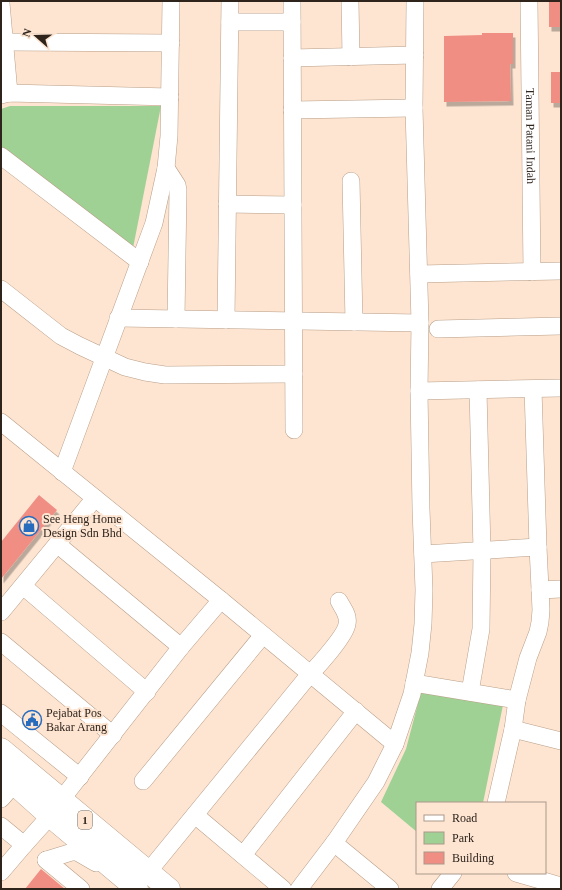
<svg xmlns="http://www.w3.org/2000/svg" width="562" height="890" viewBox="0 0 562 890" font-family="'Times New Roman',serif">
<defs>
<filter id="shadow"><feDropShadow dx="2.5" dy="4.5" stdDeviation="0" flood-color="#0004"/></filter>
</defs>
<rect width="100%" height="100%" fill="#fde5d2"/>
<g fill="#a0d194">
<path d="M 10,106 L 161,106 L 133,248 L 1,149 L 1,109 Z"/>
<path d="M 421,692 L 503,705 L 483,803 L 417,803 L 417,832 L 381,802 L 406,749 Z"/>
</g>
<g fill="#f08e84" filter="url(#shadow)">
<rect x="549" y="1" width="12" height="26"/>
<path d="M 482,33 L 513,33 L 513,64 L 510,64 L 511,101 L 444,102 L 444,36 L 482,35 Z"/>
<rect x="551" y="72" width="10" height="31"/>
<path d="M 39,495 L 57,510 L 1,579 L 1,542 Z"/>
<path d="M 41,869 L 65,889 L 25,889 Z"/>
</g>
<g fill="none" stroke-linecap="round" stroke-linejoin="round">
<defs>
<g id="minor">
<path d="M 292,1 L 294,430"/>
<path d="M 350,1 L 351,57"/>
<path id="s1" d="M 529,1 L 532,272"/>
<path d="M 1,3 L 9,93"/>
<path d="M 230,22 L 292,22"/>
<path d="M 4,42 L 171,43"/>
<path d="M 292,58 L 415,55"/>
<path d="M 1,95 L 9,93 L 170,97"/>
<path d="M 292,110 L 414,108"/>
<path d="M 1,156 L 140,262"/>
<path d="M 166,168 L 177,185 L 178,190 L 176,319"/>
<path d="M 351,181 L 354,322"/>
<path d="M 227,204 L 293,205"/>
<path d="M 419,274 L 561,271"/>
<path d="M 1,289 L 61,336 L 80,346 L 125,367 L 145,372 L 165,375 L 294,374"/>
<path d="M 118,318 L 420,323"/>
<path d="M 226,320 L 230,1"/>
<path d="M 438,329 L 561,326"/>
<path d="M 419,391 L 561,388"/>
<path d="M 1,422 L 221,600 L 395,744"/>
<path d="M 62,472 L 154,223 L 166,168 L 169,136 L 171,1"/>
<path d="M 57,544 L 181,647"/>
<path d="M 423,554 L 538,547"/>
<path d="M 23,586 L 147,692"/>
<path d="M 540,590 L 561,589"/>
<path d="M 1,612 L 95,498"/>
<path d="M 1,642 L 113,735"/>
<path d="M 414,683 L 517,700"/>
<path d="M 470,692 L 481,629 L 482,551 L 478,390"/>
<path d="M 1,713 L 80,777"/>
<path d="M 513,729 L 561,741"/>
<path d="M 143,781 L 263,635"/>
<path d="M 1,799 L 14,784"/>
<path d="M 61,800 L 181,647 L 221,600"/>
<path d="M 496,803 L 513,729 L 517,700 L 528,658 L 538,632 L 540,622 L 541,610 L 538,547 L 533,389"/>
<path d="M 195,815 L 283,889"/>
<path d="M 1,826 L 24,845 L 50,816"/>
<path d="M 334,843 L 390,889"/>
<path d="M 243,855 L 356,711"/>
<path d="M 46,860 L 72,852 L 77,852 L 96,863"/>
<path d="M 46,860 L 81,889"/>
<path d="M 1,872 L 24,845"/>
<path d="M 148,872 L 310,674 C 318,666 346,635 347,624 C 349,615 343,609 339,601"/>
<path d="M 516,873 L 561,886"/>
<path d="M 299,889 L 334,843 L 376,782 L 395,744 L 412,694 L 420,653 L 423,624 L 424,590 L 421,509 L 419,391 L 420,323 L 414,108 L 415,1"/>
<path d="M 440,889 L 453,873"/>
</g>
<g id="major">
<path d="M 1,749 L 169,889"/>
<path d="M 1,772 L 50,816 L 137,889"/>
</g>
</defs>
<use href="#minor" stroke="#b99e87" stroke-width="18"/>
<use href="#major" stroke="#b99e87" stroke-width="23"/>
<use href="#minor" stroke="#fff" stroke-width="17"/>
<use href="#major" stroke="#fff" stroke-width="22"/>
</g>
<defs>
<symbol id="shop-ring" viewBox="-11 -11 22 22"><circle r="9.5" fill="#fde5d2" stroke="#286cbd" stroke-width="1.5"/><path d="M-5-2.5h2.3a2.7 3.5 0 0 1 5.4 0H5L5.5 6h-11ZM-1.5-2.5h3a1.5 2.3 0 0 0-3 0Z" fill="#286cbd"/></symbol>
<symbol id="civic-ring" viewBox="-11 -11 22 22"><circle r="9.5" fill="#fde5d2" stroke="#286cbd" stroke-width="1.5"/><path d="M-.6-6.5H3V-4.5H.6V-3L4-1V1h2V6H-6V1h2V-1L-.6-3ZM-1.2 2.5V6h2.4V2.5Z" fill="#286cbd"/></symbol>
</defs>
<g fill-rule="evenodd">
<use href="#shop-ring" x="18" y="515" width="22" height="22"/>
<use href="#civic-ring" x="21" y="709" width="22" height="22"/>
</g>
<g text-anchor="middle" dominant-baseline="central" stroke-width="4" stroke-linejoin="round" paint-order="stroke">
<rect fill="#fde5d2" stroke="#6d5e53" stroke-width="1" x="78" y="811" width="14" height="18" rx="3"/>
<g font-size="11" font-weight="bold" fill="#2f241c">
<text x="85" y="820">1</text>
</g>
<g font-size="12" fill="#2f241c" stroke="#fde5d2">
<text stroke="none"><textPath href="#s1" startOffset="135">Taman Patani Indah</textPath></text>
</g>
<g font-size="12" fill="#2f241c" stroke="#fde5d2" text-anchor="start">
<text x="43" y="519">See Heng Home<tspan x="43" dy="14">Design Sdn Bhd</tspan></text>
<text x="46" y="713">Pejabat Pos<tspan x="46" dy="14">Bakar Arang</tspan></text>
</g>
</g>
<rect width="562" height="890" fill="none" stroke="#2f241c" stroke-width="4"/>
<rect x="416" y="802" width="130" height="72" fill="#fde5d2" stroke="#ab9889"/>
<rect x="424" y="815" width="20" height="6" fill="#ffffff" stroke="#ab9889"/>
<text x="452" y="822" font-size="12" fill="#2f241c">Road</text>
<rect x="424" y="832" width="20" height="12" fill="#a0d194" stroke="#ab9889"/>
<text x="452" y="842" font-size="12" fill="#2f241c">Park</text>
<rect x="424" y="852" width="20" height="12" fill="#f08e84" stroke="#ab9889"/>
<text x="452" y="862" font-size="12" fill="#2f241c">Building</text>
<g transform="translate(36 36) rotate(290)" stroke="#fde5d2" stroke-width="3" paint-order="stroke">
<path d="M0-3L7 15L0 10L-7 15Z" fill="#2f241c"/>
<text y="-6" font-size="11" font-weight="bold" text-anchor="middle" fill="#2f241c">N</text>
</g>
</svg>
